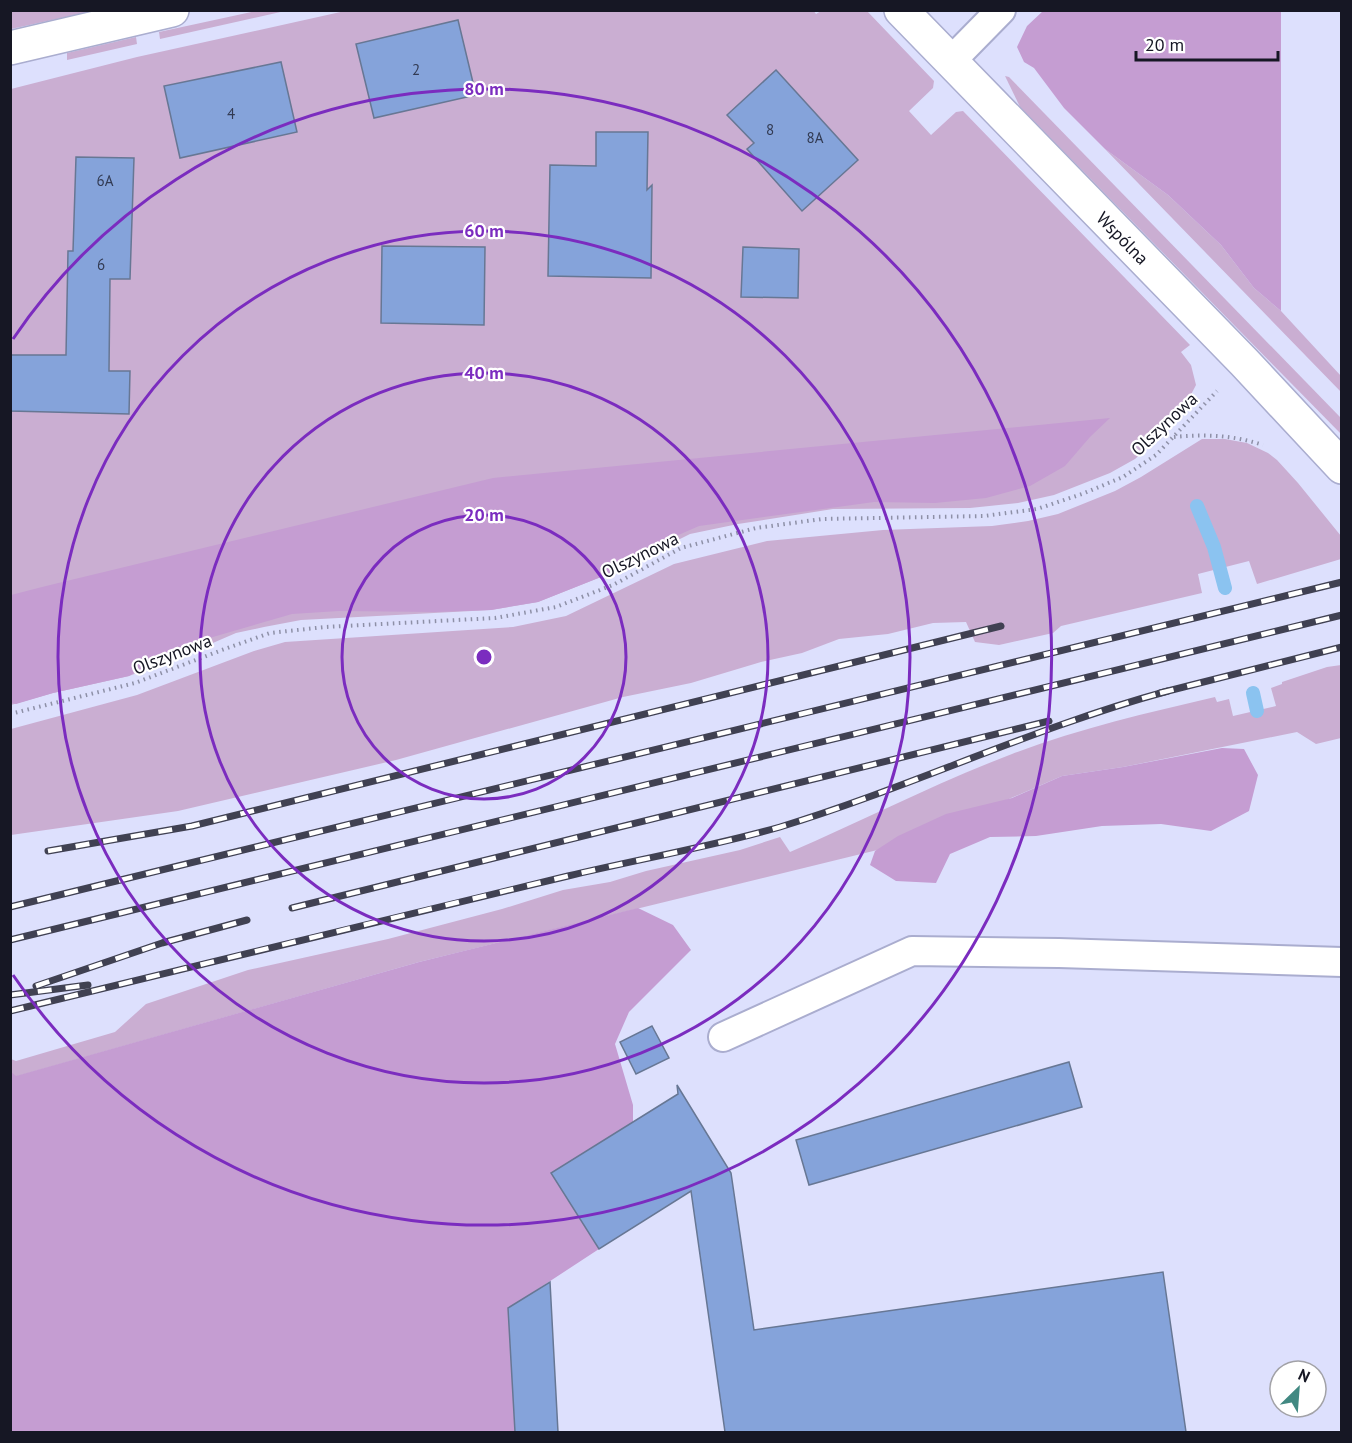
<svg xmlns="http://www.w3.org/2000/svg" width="1352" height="1443" viewBox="0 0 1352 1443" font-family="'PT Sans',sans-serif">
<rect width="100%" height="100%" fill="#dde0fd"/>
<g fill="#caaed2">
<path d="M 11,10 L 93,10 L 93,11 L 11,29 Z"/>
<path d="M 813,10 L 816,14 L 821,11 L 867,11 L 934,81 L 933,88 L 909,111 L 931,135 L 956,112 L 963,111 L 1190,345 L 1181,352 L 1191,365 L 1196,385 L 1186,404 L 1155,441 L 1135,459 L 1110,473 L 1054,495 L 1018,503 L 970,508 L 833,509 L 738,524 L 690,534 L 616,571 L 538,602 L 491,610 L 301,620 L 264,627 L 236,633 L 185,655 L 129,676 L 53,693 L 11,705 L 11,89 L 137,57 L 345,11 Z"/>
<path d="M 256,11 L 285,11 L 160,39 L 159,32 Z"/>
<path d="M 136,37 L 137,44 L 67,60 L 67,53 Z"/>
<path d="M 1005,76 L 1009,77 L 1340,417 L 1341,434 L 1020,107 Z"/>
<path d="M 1105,149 L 1168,195 L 1221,245 L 1254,288 L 1281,311 L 1341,376 L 1341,392 Z"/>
<path d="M 1202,439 L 1225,439 L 1247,443 L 1268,453 L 1277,460 L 1298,483 L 1341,536 L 1341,559 L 1257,584 L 1249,561 L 1198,574 L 1202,593 L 1061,626 L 1053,633 L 999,645 L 975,642 L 966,622 L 933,623 L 888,634 L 839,639 L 802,653 L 761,662 L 691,683 L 623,697 L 396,760 L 178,811 L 11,835 L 11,729 L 137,695 L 254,651 L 285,642 L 513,627 L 566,616 L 674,564 L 767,541 L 883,530 L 992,526 L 1028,521 L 1058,514 L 1115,491 L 1141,477 Z"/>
<path d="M 1341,665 L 1341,738 L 1316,744 L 1297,732 L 1123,767 L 1062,776 L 910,842 L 419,962 L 11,1078 L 11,1059 L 16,1061 L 115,1032 L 146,1004 L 248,970 L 388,939 L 502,909 L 563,890 L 610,882 L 646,871 L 740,850 L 780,837 L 790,852 C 864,820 936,783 1012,754 C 1078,729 1146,713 1215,697 L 1217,702 L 1229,699 L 1233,716 L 1276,706 L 1271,688 L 1282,684 L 1282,682 L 1327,667 Z"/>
</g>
<g fill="#c59dd2">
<path d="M 1043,11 L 1281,11 L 1281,311 L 1254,288 L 1221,245 L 1168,195 L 1105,149 L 1064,108 L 1034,68 L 1024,62 L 1017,47 L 1027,26 Z"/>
<path d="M 1110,418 L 1090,437 L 1065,466 L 1030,486 L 986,498 L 935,503 L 874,502 L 699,526 L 667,540 L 655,551 L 616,571 L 538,602 L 491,610 L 435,612 L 339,611 L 292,614 L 199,641 L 158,658 L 129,676 L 53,693 L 16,704 L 11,703 L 11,595 L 46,586 L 493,478 Z"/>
<path d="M 1222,748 L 1244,749 L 1258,775 L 1249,811 L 1211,831 L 1161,824 L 1102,826 L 1036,836 L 990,837 L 950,854 L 936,883 L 896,881 L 870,865 L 875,851 L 898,836 L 946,814 L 1012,798 L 1062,776 L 1123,767 Z"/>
<path d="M 638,908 L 673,925 L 691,950 L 629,1012 L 615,1044 L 633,1105 L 633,1122 L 551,1173 L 599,1249 L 509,1308 L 515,1432 L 11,1432 L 10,1071 L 16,1076 L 419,962 Z"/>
</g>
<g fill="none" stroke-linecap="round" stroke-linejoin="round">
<g stroke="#8bc3f0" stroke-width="14">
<path d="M 1197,506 L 1214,547 L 1225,588"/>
<path d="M 1253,693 L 1257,711"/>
</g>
</g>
<g fill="#85a3da" stroke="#677794" stroke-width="1.5">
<path d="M 458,20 L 476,95 L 374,118 L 356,44 Z"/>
<path d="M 281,62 L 297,132 L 180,158 L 164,86 Z"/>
<path d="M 776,70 L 858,160 L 802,211 L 747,149 L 754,143 L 727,115 Z"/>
<path d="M 596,132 L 648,132 L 647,190 L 652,185 L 651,278 L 548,276 L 550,165 L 596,166 Z"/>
<path d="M 76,157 L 134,158 L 130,279 L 110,279 L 109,371 L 130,371 L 129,414 L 10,411 L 10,355 L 66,355 L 68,251 L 73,251 Z"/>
<path d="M 382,246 L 485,247 L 484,325 L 381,323 Z"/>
<path d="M 743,247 L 799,249 L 798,298 L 741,297 Z"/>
<path d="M 652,1026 L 669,1058 L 636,1074 L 620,1042 Z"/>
<path d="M 1069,1062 L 1082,1107 L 809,1185 L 796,1140 Z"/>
<path d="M 677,1085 L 731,1173 L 754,1330 L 1163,1272 L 1186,1432 L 725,1432 L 691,1191 L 599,1249 L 551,1173 L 678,1094 Z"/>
<path d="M 550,1282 L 558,1432 L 515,1432 L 508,1308 Z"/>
</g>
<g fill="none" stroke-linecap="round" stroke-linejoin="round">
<defs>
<g id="service">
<path d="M 950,62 L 1001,10"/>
<path d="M 723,1037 L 912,951 L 1059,953 L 1342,962"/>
</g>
<path id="minor" d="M 10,48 L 172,10"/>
<g id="tertiary">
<path id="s1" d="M 901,10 L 1244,362 L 1342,467"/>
</g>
</defs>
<use href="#service" stroke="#aaadcf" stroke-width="32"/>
<use href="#minor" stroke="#aaadcf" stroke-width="36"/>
<use href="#tertiary" stroke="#aaadcf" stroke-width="36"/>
<g stroke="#8e90a7" stroke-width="4" stroke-dasharray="1.5 4.5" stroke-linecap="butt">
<path d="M 1174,437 C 1205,434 1233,435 1263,445"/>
<path d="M 10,714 L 135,683 L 222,650 L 270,633 L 325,627 L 495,618 L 556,607 L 613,585 L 681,548 L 756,528 L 822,519 L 984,516 L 1037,509 L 1082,494 L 1123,477 L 1156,455 L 1217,391"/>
</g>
<use href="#service" stroke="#fff" stroke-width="28"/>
<use href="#minor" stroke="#fff" stroke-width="33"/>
<use href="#tertiary" stroke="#fff" stroke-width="33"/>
<defs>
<g id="rail">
<path d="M 1160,693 L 1342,647"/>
<path d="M 48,851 L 192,826 L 1001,626"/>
<path d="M 10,907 L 1342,582"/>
<path d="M 292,908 L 1049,721"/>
<path d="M 10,940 L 1342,615"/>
<path d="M 36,986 L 162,943 L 247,920"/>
<path d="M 10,995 L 88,985"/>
<path d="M 10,1011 C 196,966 382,920 568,876 C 639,859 710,847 780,827 C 911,787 1035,727 1168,691"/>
</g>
</defs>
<use href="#rail" stroke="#404152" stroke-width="7"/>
<use href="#rail" stroke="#fff" stroke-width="4.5" stroke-dasharray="14" stroke-linecap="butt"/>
</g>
<g fill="none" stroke="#7b2cbf" stroke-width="3">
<circle cx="484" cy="657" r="142"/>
<circle cx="484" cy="657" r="284"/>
<circle cx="484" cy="657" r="426"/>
<path d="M13 339A568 568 0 1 1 13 975"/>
</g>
<g text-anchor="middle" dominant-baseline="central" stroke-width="4.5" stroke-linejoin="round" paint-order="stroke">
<g font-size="15" fill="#323a52">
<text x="416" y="69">2</text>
<text x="231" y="113">4</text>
<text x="770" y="129">8</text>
<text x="815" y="137">8A</text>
<text x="105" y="180">6A</text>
<text x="101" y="264">6</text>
</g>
<g font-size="18" fill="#161724" stroke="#fff">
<text stroke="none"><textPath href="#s1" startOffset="318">Wspólna</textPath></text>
<text transform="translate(1164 424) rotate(-43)">Olszynowa</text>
<text transform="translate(640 555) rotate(-26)">Olszynowa</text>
<text transform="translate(172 654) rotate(-21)">Olszynowa</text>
</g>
</g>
<circle cx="484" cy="657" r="9" fill="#7b2cbf" stroke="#fff" stroke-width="3"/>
<g font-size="18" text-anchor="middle" font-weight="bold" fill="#7b2cbf" stroke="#fff" stroke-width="4.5" stroke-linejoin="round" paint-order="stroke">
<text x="484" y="95">80 m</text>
<text x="484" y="237">60 m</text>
<text x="484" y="379">40 m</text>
<text x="484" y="521">20 m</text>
</g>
<rect width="1352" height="1443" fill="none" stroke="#161724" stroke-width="24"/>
<g transform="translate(1298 1389) rotate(25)"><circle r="28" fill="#ffffff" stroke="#a2a2a7" stroke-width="1.5"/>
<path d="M0-4.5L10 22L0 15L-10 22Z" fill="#428982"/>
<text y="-9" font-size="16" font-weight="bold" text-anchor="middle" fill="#161724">N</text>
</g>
<path d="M1136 51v9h142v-9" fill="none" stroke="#161724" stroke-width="3"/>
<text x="1145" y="51" font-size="18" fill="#161724" stroke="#ffffff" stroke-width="4.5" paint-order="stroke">20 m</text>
</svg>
